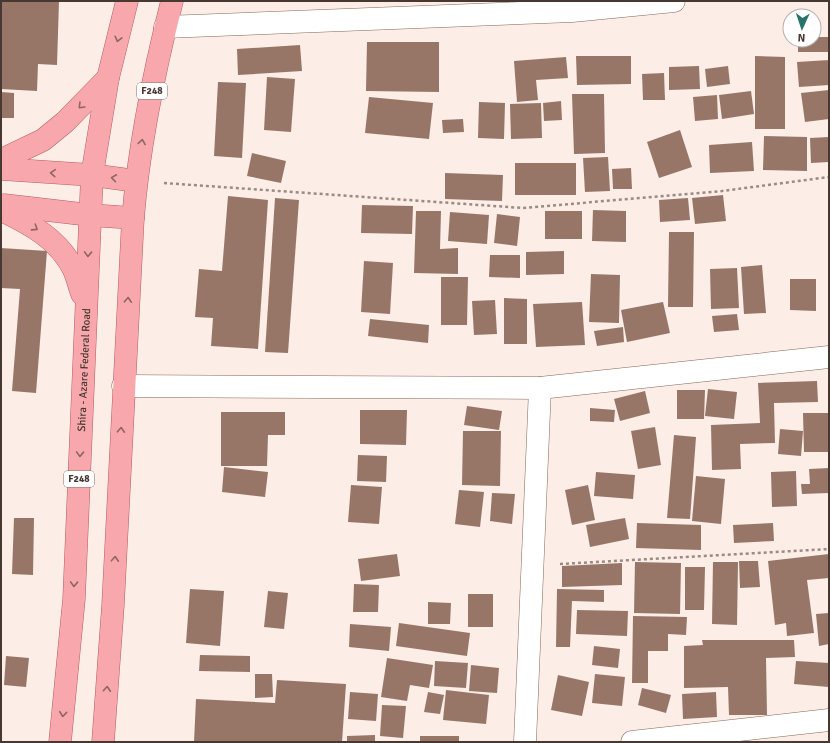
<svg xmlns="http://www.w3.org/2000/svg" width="830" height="743" viewBox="0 0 830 743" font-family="Signika,sans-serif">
<rect width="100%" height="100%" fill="#fcede7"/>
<g fill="#977668">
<path d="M 1,1 L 59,1 L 57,65 L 38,64 L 37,91 L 1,89 Z"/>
<path d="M 814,37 L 829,37 L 829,52 L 798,52 L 798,40 L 814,40 Z"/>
<path d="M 367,42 L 439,42 L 439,92 L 366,91 Z"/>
<path d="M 300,45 L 302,71 L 238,75 L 237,49 Z"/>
<path d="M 576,56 L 631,56 L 631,84 L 577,85 Z"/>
<path d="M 755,56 L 785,57 L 785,129 L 755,129 Z"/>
<path d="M 566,57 L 568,78 L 536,80 L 538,100 L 517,102 L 514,61 Z"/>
<path d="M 829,60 L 829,85 L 799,87 L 797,62 Z"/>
<path d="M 699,66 L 700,89 L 669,90 L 669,67 Z"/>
<path d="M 728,66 L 730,84 L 707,87 L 705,69 Z"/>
<path d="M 664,73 L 665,100 L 643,100 L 642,74 Z"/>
<path d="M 267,77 L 295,79 L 291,132 L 264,130 Z"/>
<path d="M 218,82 L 246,83 L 242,158 L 214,156 Z"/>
<path d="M 829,90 L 829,119 L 805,122 L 801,93 Z"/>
<path d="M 751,91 L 754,114 L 722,119 L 719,95 Z"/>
<path d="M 1,92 L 14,93 L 14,118 L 1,118 Z"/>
<path d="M 572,94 L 604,94 L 605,153 L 574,154 Z"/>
<path d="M 717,95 L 718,119 L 695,121 L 693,97 Z"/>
<path d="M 369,97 L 433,103 L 429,139 L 365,133 Z"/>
<path d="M 561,101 L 562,120 L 544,121 L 543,103 Z"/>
<path d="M 479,102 L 505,103 L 504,139 L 478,138 Z"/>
<path d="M 541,103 L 542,138 L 511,139 L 510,104 Z"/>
<path d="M 463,119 L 464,132 L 443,133 L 442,120 Z"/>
<path d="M 680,130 L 692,167 L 659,178 L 647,142 Z"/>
<path d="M 764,136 L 807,137 L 807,171 L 763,170 Z"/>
<path d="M 829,137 L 829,162 L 811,163 L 810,138 Z"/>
<path d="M 752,142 L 754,171 L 710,173 L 709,145 Z"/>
<path d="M 252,153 L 286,161 L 281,183 L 247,176 Z"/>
<path d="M 608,157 L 610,191 L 585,192 L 583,158 Z"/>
<rect x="515" y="163" width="61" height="32"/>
<path d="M 631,168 L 632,189 L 613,189 L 612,169 Z"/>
<path d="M 445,173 L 503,175 L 502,201 L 445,199 Z"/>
<path d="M 723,195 L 726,221 L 695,224 L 692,198 Z"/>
<path d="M 228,196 L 268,200 L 258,349 L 211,346 L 213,318 L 195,317 L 199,269 L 222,271 Z"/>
<path d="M 275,198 L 299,200 L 288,353 L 265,352 Z"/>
<path d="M 688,198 L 690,220 L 660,222 L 659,200 Z"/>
<path d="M 362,205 L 413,206 L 412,234 L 361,233 Z"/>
<path d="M 593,210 L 626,211 L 626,242 L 592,241 Z"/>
<path d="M 416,211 L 441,211 L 440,249 L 458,248 L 458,274 L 414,273 Z"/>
<rect x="545" y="211" width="37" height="28"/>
<path d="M 450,212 L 489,215 L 487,244 L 448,241 Z"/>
<path d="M 497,214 L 520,217 L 517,246 L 494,243 Z"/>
<path d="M 669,232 L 694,232 L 693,307 L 668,307 Z"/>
<path d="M 1,248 L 47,251 L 36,393 L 12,391 L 20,289 L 1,288 Z"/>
<path d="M 564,251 L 564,274 L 526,275 L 526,252 Z"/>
<path d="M 490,255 L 520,255 L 520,278 L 489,277 Z"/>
<path d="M 364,261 L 393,263 L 390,314 L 361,312 Z"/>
<path d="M 762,265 L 766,313 L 744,314 L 741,267 Z"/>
<path d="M 737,268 L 739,308 L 711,309 L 710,269 Z"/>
<path d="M 591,274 L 620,275 L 619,323 L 589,322 Z"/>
<path d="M 441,277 L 468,277 L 467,325 L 441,325 Z"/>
<path d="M 790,279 L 816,279 L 816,311 L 790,310 Z"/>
<path d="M 504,298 L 527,299 L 527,344 L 504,344 Z"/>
<path d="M 495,300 L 497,334 L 474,335 L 472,301 Z"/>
<path d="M 582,302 L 585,345 L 536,347 L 533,304 Z"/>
<path d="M 663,302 L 670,333 L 627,342 L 621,310 Z"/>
<path d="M 737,314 L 739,330 L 714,332 L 712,316 Z"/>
<path d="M 370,319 L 429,325 L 428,343 L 368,336 Z"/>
<path d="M 623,327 L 624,342 L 597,346 L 594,331 Z"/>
<path d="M 817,381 L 818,402 L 774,403 L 775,443 L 740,444 L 741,469 L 712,470 L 711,425 L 760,423 L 758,383 Z"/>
<path d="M 708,389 L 737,392 L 734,419 L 705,416 Z"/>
<path d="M 677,390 L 705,390 L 704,419 L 677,419 Z"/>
<path d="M 645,391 L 650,413 L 620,421 L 614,399 Z"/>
<path d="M 467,406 L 502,411 L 499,430 L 464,425 Z"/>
<path d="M 590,408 L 615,410 L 614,422 L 590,421 Z"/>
<path d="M 360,410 L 407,410 L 406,445 L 360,444 Z"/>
<path d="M 221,412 L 285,412 L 285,435 L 268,435 L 267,466 L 221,466 Z"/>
<path d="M 803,413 L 829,413 L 829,452 L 804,452 Z"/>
<path d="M 655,427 L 661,465 L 638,469 L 631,431 Z"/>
<path d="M 780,429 L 803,431 L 801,456 L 778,454 Z"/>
<path d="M 463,431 L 501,431 L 500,486 L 462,485 Z"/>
<path d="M 674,435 L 696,437 L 690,519 L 667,518 Z"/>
<path d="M 358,455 L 387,456 L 386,482 L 357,481 Z"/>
<path d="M 224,467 L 268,472 L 265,497 L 222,492 Z"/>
<path d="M 829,468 L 829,493 L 802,494 L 801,484 L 810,484 L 809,469 Z"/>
<path d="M 796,471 L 797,506 L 772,507 L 771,472 Z"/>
<path d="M 596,472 L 635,475 L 633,499 L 594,496 Z"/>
<path d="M 696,476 L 725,479 L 721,524 L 692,521 Z"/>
<path d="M 351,485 L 382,487 L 379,524 L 348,522 Z"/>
<path d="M 588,485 L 595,520 L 572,525 L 565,490 Z"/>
<path d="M 459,490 L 484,492 L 480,527 L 455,524 Z"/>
<path d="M 492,493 L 515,494 L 512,524 L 490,521 Z"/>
<path d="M 14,518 L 34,518 L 33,575 L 12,574 Z"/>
<path d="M 625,518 L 629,539 L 590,547 L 586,525 Z"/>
<path d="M 637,523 L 701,525 L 701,550 L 636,548 Z"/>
<path d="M 773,523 L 774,541 L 734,543 L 733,525 Z"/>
<path d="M 397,554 L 400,576 L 361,581 L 358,559 Z"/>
<path d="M 829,554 L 829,578 L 807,580 L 814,633 L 787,636 L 786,623 L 775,625 L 768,561 Z"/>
<path d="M 739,561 L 758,561 L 760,587 L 740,588 Z"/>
<path d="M 635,562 L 681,563 L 680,614 L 634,613 Z"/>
<path d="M 713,562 L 738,562 L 737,625 L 712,624 Z"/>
<path d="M 622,563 L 622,585 L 562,587 L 562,566 Z"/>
<path d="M 685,567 L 705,567 L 704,610 L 685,610 Z"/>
<path d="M 354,584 L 379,585 L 378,612 L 353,612 Z"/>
<path d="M 190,589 L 224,591 L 220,646 L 186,643 Z"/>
<path d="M 557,589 L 604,590 L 604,602 L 572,601 L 570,647 L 556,647 Z"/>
<path d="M 268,591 L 288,593 L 284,629 L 264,627 Z"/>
<rect x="468" y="594" width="25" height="33"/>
<path d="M 428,602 L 451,603 L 450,624 L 428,624 Z"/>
<path d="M 577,610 L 628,611 L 627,636 L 576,634 Z"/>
<path d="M 829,613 L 829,644 L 819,646 L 816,614 Z"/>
<path d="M 633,616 L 687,617 L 686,635 L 668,634 L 668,651 L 648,651 L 648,683 L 632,683 Z"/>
<path d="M 399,623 L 470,633 L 467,656 L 396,646 Z"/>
<path d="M 350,624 L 391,627 L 389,651 L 349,647 Z"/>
<path d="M 702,640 L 794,640 L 795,657 L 766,658 L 767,715 L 729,715 L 728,687 L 684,688 L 684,646 L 703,645 Z"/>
<path d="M 594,646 L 620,649 L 618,668 L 592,665 Z"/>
<path d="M 200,655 L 250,656 L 250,672 L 199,671 Z"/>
<path d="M 6,656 L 29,658 L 26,687 L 4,685 Z"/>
<path d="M 387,658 L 433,665 L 429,688 L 410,685 L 407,701 L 381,697 Z"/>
<path d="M 435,661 L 468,663 L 466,688 L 434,686 Z"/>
<path d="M 796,661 L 829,663 L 829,687 L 794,684 Z"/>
<path d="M 471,665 L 499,668 L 497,693 L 469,691 Z"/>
<path d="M 255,674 L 272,674 L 273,697 L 255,698 Z"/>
<path d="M 595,674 L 625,677 L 622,706 L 592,703 Z"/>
<path d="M 558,675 L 589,682 L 582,716 L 551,710 Z"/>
<path d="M 277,680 L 346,684 L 342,742 L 194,742 L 196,699 L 275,703 Z"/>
<path d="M 642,688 L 671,695 L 666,713 L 638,705 Z"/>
<path d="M 446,690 L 489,695 L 486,724 L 443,720 Z"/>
<path d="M 350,692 L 378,694 L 376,721 L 348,719 Z"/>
<path d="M 428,692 L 444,695 L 440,714 L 424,712 Z"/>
<path d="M 716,692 L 717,717 L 683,719 L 682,694 Z"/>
<path d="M 382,705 L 406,706 L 403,738 L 380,736 Z"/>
<path d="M 375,735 L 375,742 L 347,742 L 347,736 Z"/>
<rect x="420" y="736" width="39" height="6"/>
</g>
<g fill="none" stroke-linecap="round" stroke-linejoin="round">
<defs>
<g id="minor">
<path d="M 165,27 L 572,11 L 674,1"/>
<path d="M 123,386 L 540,388 L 829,357"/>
<path d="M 525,742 L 540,388"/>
<path d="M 632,742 L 829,720"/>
</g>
<g id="major">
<path d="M 1,160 L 43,140 L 65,122 L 108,78"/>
<path d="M 1,169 L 92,175 L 136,181"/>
<path d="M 4,205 L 90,215 L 133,218"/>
<path d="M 1,210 C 30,224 57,238 73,268 C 77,276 79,286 82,294"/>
<path id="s1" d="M 60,742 L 74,599 L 92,175 L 108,78 L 127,1"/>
<path d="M 103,742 L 113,605 L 133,218 C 139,145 154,72 172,1"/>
</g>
</defs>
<use href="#minor" stroke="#876759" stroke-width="23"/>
<use href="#major" stroke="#b75b5e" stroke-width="23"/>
<g stroke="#9a8b85" stroke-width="2.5" stroke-dasharray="3 3" stroke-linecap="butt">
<path d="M 164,183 L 523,208 L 722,191 L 829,177"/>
<path d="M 560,564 L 829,549"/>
</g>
<use href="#minor" stroke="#fff" stroke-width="22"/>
<use href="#major" stroke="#f8a8ac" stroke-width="22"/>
</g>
<defs><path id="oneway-chevron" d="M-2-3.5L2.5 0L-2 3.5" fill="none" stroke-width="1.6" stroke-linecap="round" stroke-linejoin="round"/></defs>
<g stroke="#8e6563">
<use href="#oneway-chevron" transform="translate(118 39) rotate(104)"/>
<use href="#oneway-chevron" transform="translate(81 106) rotate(135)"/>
<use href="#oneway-chevron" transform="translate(142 142) rotate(-81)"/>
<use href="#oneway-chevron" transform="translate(53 173) rotate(-176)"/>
<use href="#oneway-chevron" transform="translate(114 178) rotate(-172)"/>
<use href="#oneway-chevron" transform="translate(35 228) rotate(33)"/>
<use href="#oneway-chevron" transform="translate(88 254) rotate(92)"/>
<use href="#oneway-chevron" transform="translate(128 300) rotate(-87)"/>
<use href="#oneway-chevron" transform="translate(121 430) rotate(-87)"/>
<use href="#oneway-chevron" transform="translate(80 454) rotate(92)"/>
<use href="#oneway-chevron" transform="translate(115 559) rotate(-87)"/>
<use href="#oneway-chevron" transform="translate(74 584) rotate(92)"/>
<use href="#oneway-chevron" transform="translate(107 689) rotate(-86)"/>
<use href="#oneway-chevron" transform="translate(63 714) rotate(96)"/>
</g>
<g text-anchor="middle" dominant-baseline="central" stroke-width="4" stroke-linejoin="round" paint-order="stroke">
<g fill="#fefefe" stroke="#7e736f" stroke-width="1">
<rect x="137" y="83" width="30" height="16" rx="3"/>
<rect x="64" y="471" width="30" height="16" rx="3"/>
</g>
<g font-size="10" font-weight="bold" fill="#473832">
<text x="152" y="91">F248</text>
<text x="79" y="479">F248</text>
</g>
<g font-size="11" fill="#473832" stroke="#fefefe">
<text stroke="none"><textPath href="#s1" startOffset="373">Shira - Azare Federal Road</textPath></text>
</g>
</g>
<rect width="830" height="743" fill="none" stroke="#473832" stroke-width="4"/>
<g transform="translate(802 28) rotate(183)"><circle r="19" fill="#fefefe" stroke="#b5afac"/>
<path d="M0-3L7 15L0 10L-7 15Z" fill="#2a736d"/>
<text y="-6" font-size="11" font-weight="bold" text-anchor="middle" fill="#473832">N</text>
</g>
</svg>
